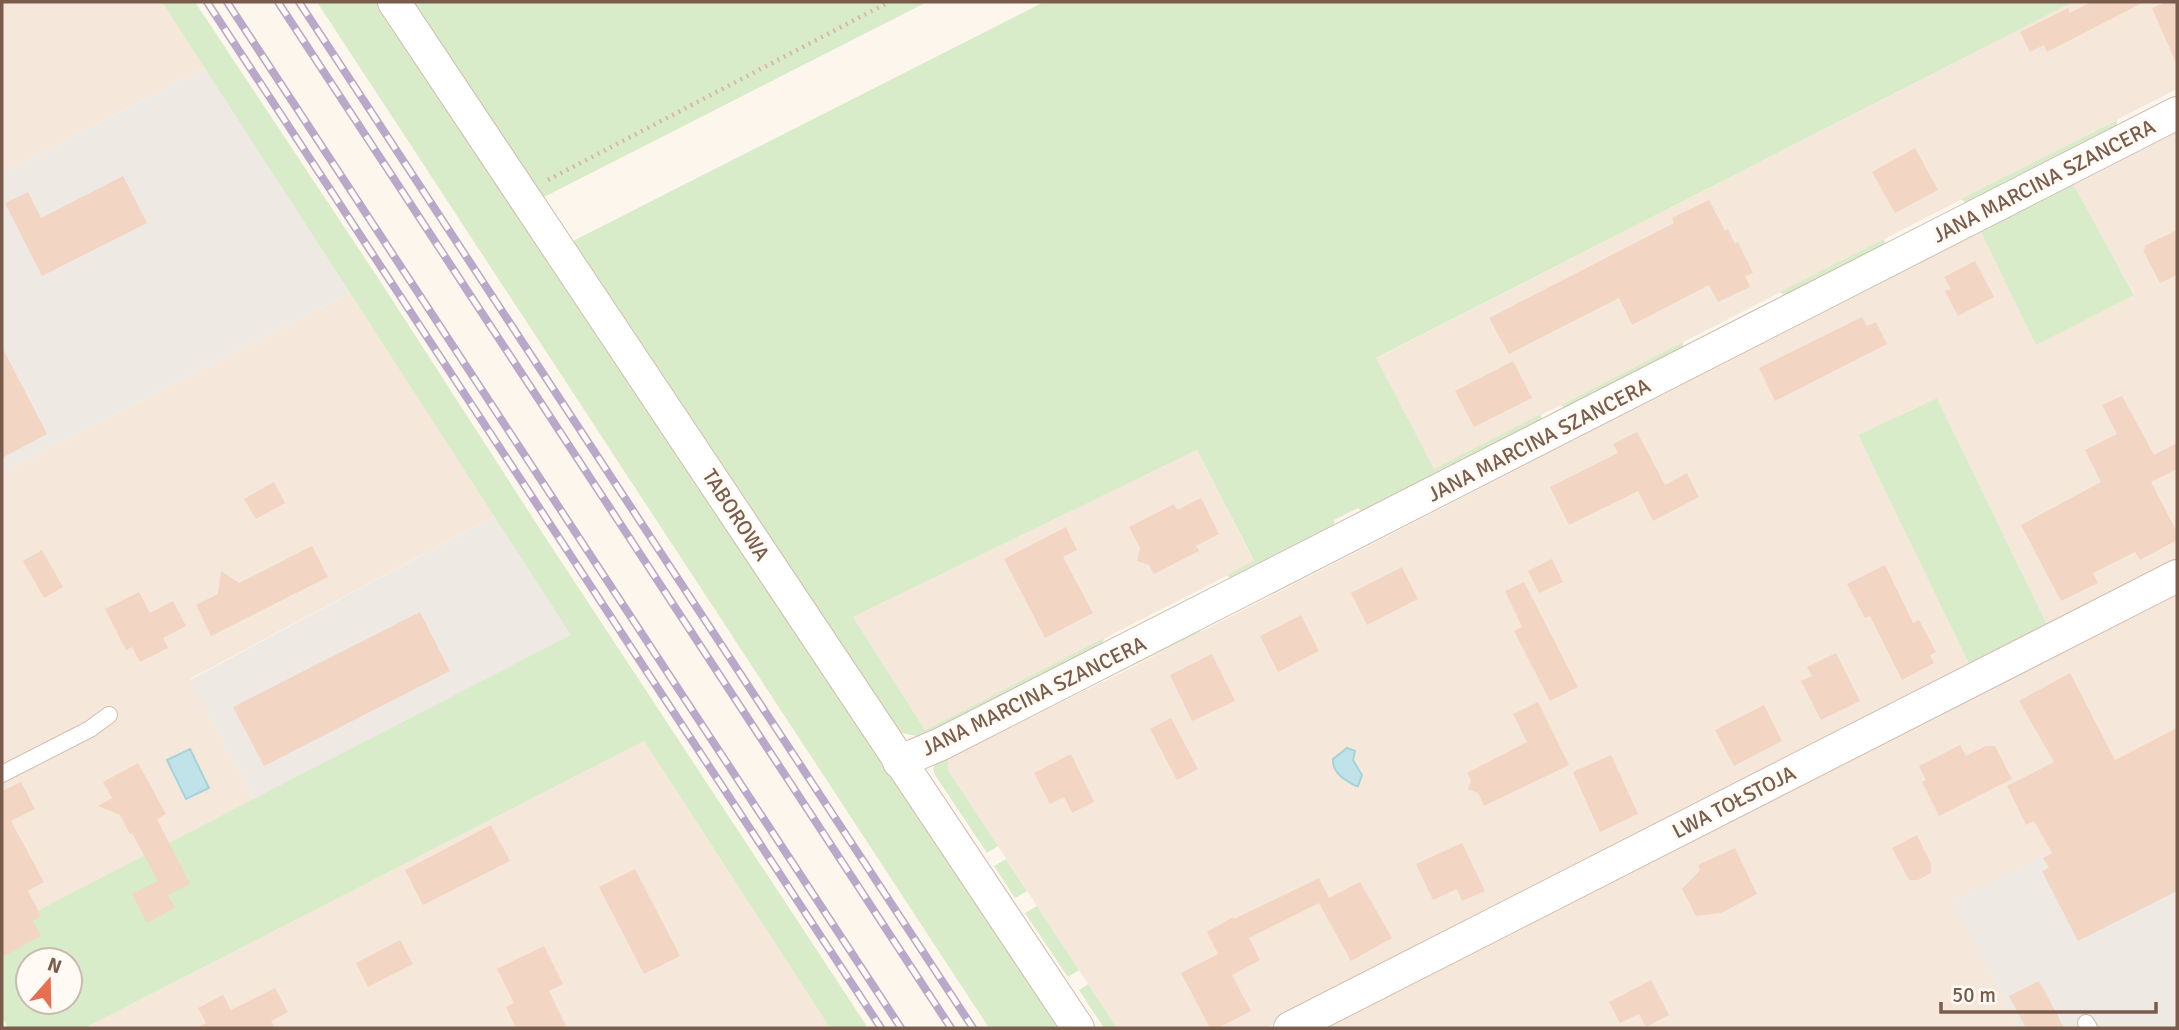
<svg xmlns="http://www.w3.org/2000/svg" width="2179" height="1030" viewBox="0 0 2179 1030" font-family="Signika,sans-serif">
<rect width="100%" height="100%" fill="#fdf6ec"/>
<g fill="#f5e8da">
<path d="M 2,2 L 162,2 L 205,68 L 2,173 Z"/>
<path d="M 2073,2 L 2177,2 L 2177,89 L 1434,470 L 1375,359 Z"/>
<path d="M 2177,132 L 2177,563 L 2049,629 L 1937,398 L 1858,435 L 1971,668 L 1266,1028 L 1117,1028 L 948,770 L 948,757 L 1119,674 L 1981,231 L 2036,345 L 2134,294 L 2072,184 Z"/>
<path d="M 350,293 L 495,516 L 190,679 L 254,799 L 2,929 L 2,473 Z"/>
<path d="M 1197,450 L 1254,562 L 925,730 L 853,617 Z"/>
<path d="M 2177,588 L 2177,787 L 1953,902 L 2020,1028 L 1321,1028 Z"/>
<path d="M 644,741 L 830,1028 L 85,1028 Z"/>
</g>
<g fill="#efe9e4">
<path d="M 205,68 L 350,293 L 2,473 L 2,173 Z"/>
<path d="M 495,516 L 572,635 L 254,799 L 190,680 Z"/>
<path d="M 2177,787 L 2177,1028 L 2020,1028 L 1952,902 Z"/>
</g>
<g fill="#d8ecc9" fill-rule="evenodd">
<path d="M 162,2 L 195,2 L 382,284 L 549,543 L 868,1028 L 830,1028 L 644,741 L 85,1028 L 8,1028 L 2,1017 L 2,929 L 571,635 ZM 28,960 L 70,960 L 70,1002 L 28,1002 Z"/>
<path d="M 317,2 L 383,2 L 1066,1028 L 989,1028 Z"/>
<path d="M 405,2 L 927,2 L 540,199 Z"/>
<path d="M 1044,2 L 2073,2 L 1376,358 L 1434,469 L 1541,414 L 1542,426 L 1366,516 L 1358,508 L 1334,520 L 1334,532 L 1234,582 L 1227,575 L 1254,561 L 1197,450 L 853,617 L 925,730 L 1104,638 L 1101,650 L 932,735 L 917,736 L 896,732 L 569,243 Z"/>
<path d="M 2117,120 L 2117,130 L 1969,206 L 1961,199 Z"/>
<path d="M 2121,152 L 2127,157 L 2073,184 L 2134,295 L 2036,345 L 1981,232 L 1936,254 L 1936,246 Z"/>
<path d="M 1884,239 L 1886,249 L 1788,298 L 1780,292 Z"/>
<path d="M 1683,342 L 1682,354 L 1569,412 L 1561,405 Z"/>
<path d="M 1937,398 L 2049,629 L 1971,668 L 1858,435 Z"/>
<path d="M 1194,625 L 1201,632 L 948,757 L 948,770 L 998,846 L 987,853 L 935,775 L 933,769 L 936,761 Z"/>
<path d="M 1006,859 L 1027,891 L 1015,898 L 994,866 Z"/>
<path d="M 1037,906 L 1079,970 L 1068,977 L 1025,913 Z"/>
<path d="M 1088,984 L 1117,1028 L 1104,1028 L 1079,990 Z"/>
</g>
<g fill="#bfe3e8" stroke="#a5d3da" stroke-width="2">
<path d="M 1347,748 L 1355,751 L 1353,760 L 1362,775 L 1358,786 L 1356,786 C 1345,780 1332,773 1333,759 Z"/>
<path d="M 190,749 L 209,788 L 186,799 L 167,760 Z"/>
</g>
<g fill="#f3d5c3">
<path d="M 2091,2 L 2144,2 L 2047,52 L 2044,45 L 2030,52 L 2020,32 L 2068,8 L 2070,13 Z"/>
<path d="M 2167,2 L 2177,2 L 2177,65 L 2152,8 Z"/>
<path d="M 1915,148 L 1938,190 L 1895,213 L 1872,172 Z"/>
<path d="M 123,176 L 147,223 L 42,276 L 5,203 L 28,192 L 41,218 Z"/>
<path d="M 1709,200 L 1725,231 L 1728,229 L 1735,244 L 1738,242 L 1753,273 L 1745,276 L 1750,287 L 1718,302 L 1709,285 L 1632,325 L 1619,298 L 1509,354 L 1489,318 L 1674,223 L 1672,218 Z"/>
<path d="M 2177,230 L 2177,275 L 2160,283 L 2143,250 L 2146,249 L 2144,246 Z"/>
<path d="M 1975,261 L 1994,297 L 1958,316 L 1945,291 L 1951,289 L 1944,277 Z"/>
<path d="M 1862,317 L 1867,326 L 1876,322 L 1887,344 L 1775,401 L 1759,368 Z"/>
<path d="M 2,347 L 47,434 L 2,458 Z"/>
<path d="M 1513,361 L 1532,398 L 1474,427 L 1455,391 Z"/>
<path d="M 2122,396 L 2154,455 L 2177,443 L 2177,469 L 2151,482 L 2177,532 L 2177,540 L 2140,560 L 2135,552 L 2093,573 L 2098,583 L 2061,601 L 2021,525 L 2101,482 L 2085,450 L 2117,434 L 2102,405 Z"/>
<path d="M 1637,432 L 1665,485 L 1687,473 L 1699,497 L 1653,521 L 1638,491 L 1569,525 L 1550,487 L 1618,453 L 1613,444 Z"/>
<path d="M 274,482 L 285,503 L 256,519 L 244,499 Z"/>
<path d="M 1201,498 L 1219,534 L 1196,546 L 1199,551 L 1154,574 L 1149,565 L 1137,561 L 1140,548 L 1129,527 L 1174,504 L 1177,510 Z"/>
<path d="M 1066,527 L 1077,550 L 1063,557 L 1093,613 L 1045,638 L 1004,559 Z"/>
<path d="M 312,546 L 328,577 L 211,636 L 196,605 L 218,594 L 221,571 L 239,583 Z"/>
<path d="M 42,550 L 63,587 L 44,598 L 23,561 Z"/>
<path d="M 1552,559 L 1563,582 L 1539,593 L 1528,571 Z"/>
<path d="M 1885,565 L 1913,623 L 1919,620 L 1936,652 L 1930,655 L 1934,663 L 1902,680 L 1870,616 L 1865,618 L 1847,584 Z"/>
<path d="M 1402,567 L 1418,599 L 1367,625 L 1351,593 Z"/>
<path d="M 1524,582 L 1578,687 L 1550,701 L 1514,631 L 1522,627 L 1505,591 Z"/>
<path d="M 139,592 L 150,613 L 173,601 L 186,626 L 163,638 L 168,648 L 140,662 L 132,647 L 126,650 L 105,609 Z"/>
<path d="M 420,612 L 450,671 L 264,766 L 233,707 Z"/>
<path d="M 1301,615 L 1319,651 L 1278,672 L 1260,636 Z"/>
<path d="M 1836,653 L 1860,701 L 1821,720 L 1801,681 L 1812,676 L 1807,667 Z"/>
<path d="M 1212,654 L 1235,701 L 1192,721 L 1170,675 Z"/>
<path d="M 2070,673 L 2115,760 L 2177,728 L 2177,891 L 2078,941 L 2042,871 L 2049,868 L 2043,858 L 2052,853 L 2034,821 L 2026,825 L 2007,786 L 2054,762 L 2019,701 Z"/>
<path d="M 1538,702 L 1569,765 L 1484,806 L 1478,793 L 1468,789 L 1471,780 L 1467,773 L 1527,742 L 1513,714 Z"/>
<path d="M 1764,705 L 1782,741 L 1734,766 L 1715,730 Z"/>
<path d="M 1171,718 L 1198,769 L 1177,780 L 1150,729 Z"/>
<path d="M 1960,745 L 1966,756 L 1986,746 L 1995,746 L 2012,779 L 1939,816 L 1922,782 L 1926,780 L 1919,766 Z"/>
<path d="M 1071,754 L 1094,802 L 1072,813 L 1064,797 L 1050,804 L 1034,773 Z"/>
<path d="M 1611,755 L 1638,814 L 1600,832 L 1573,772 Z"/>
<path d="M 138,763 L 166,814 L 157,819 L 190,884 L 168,895 L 175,908 L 147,923 L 132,894 L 158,881 L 132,833 L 130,834 L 120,815 L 98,806 L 112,798 L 103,782 Z"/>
<path d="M 21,782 L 35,809 L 11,821 L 44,882 L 28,891 L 41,916 L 33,921 L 41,936 L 2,957 L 2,791 Z"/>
<path d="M 491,825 L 510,861 L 423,905 L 405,870 Z"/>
<path d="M 1917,835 L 1931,864 L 1931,873 L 1918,880 L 1909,880 L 1892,848 Z"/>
<path d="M 1462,843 L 1485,891 L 1462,901 L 1457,889 L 1433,900 L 1416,864 Z"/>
<path d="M 1735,848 L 1757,894 L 1721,913 L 1696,916 L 1682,889 L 1700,870 L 1698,865 Z"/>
<path d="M 635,869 L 680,956 L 644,974 L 599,887 Z"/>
<path d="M 1319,878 L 1329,898 L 1249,938 L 1260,960 L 1232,975 L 1251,1011 L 1218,1028 L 1210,1028 L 1181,973 L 1218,954 L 1207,932 L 1233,917 L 1234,919 Z"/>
<path d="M 1360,882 L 1392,938 L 1351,961 L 1319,903 Z"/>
<path d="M 400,940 L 413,964 L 368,987 L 356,963 Z"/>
<path d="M 544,946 L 563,984 L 549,991 L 567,1028 L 516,1028 L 506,1007 L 514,1003 L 497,969 Z"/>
<path d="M 1651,980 L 1669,1015 L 1646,1027 L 1639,1014 L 1620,1023 L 1609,1002 Z"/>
<path d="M 2039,981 L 2052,1005 L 2064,1028 L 2026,1028 L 2009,996 Z"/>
<path d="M 275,988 L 288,1012 L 271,1021 L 275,1028 L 197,1028 L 206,1023 L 198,1008 L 223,995 L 231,1010 Z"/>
</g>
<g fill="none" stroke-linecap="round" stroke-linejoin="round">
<defs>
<g id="service">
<path d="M 2,774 L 90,729 L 109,715"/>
<path d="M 2086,1023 L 2089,1028"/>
</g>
<g id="minor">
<path d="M 394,2 L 1078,1028"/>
<path d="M 899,762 L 941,744 L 2177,113"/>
<path d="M 1290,1028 L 2177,576"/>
</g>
</defs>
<use href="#service" stroke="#d1beb0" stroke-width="18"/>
<use href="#minor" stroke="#d1beb0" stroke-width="34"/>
<path stroke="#d9b8a5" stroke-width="4.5" stroke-dasharray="2 5" stroke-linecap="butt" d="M 548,180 L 889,2"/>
<use href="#service" stroke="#fff" stroke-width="16"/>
<use href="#minor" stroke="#fff" stroke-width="32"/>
<defs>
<g id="rail">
<path d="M 207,2 L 881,1028"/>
<path d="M 227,2 L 901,1028"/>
<path d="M 278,2 L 951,1028"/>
<path d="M 299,2 L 973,1028"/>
</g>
</defs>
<use href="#rail" stroke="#b9a8c9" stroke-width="8"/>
<use href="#rail" stroke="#fffaf3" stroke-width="5" stroke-dasharray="16" stroke-linecap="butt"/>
</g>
<g text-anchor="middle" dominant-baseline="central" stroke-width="6" stroke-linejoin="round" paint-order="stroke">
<g font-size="21" fill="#7a5c4d" stroke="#fffaf3">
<text transform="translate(2044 181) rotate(-27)">JANA MARCINA SZANCERA</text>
<text transform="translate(1539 440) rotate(-27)">JANA MARCINA SZANCERA</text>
<text transform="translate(736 515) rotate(57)">TABOROWA</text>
<text transform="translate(1034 696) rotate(-26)">JANA MARCINA SZANCERA</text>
<text transform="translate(1734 802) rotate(-27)">LWA TOŁSTOJA</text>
</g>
</g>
<rect width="2179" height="1030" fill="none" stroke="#7a5c4d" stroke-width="7"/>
<g transform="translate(49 981) rotate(20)"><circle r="33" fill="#fffaf3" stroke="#cabbb1" stroke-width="2"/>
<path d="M0-5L12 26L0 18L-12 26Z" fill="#e76f51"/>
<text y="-10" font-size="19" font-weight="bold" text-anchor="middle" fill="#7a5c4d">N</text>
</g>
<path d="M1941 1002v10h215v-10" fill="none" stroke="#7a5c4d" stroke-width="3.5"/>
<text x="1952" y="1002" font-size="21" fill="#7a5c4d" stroke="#fffaf3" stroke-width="5" paint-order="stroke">50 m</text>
</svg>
